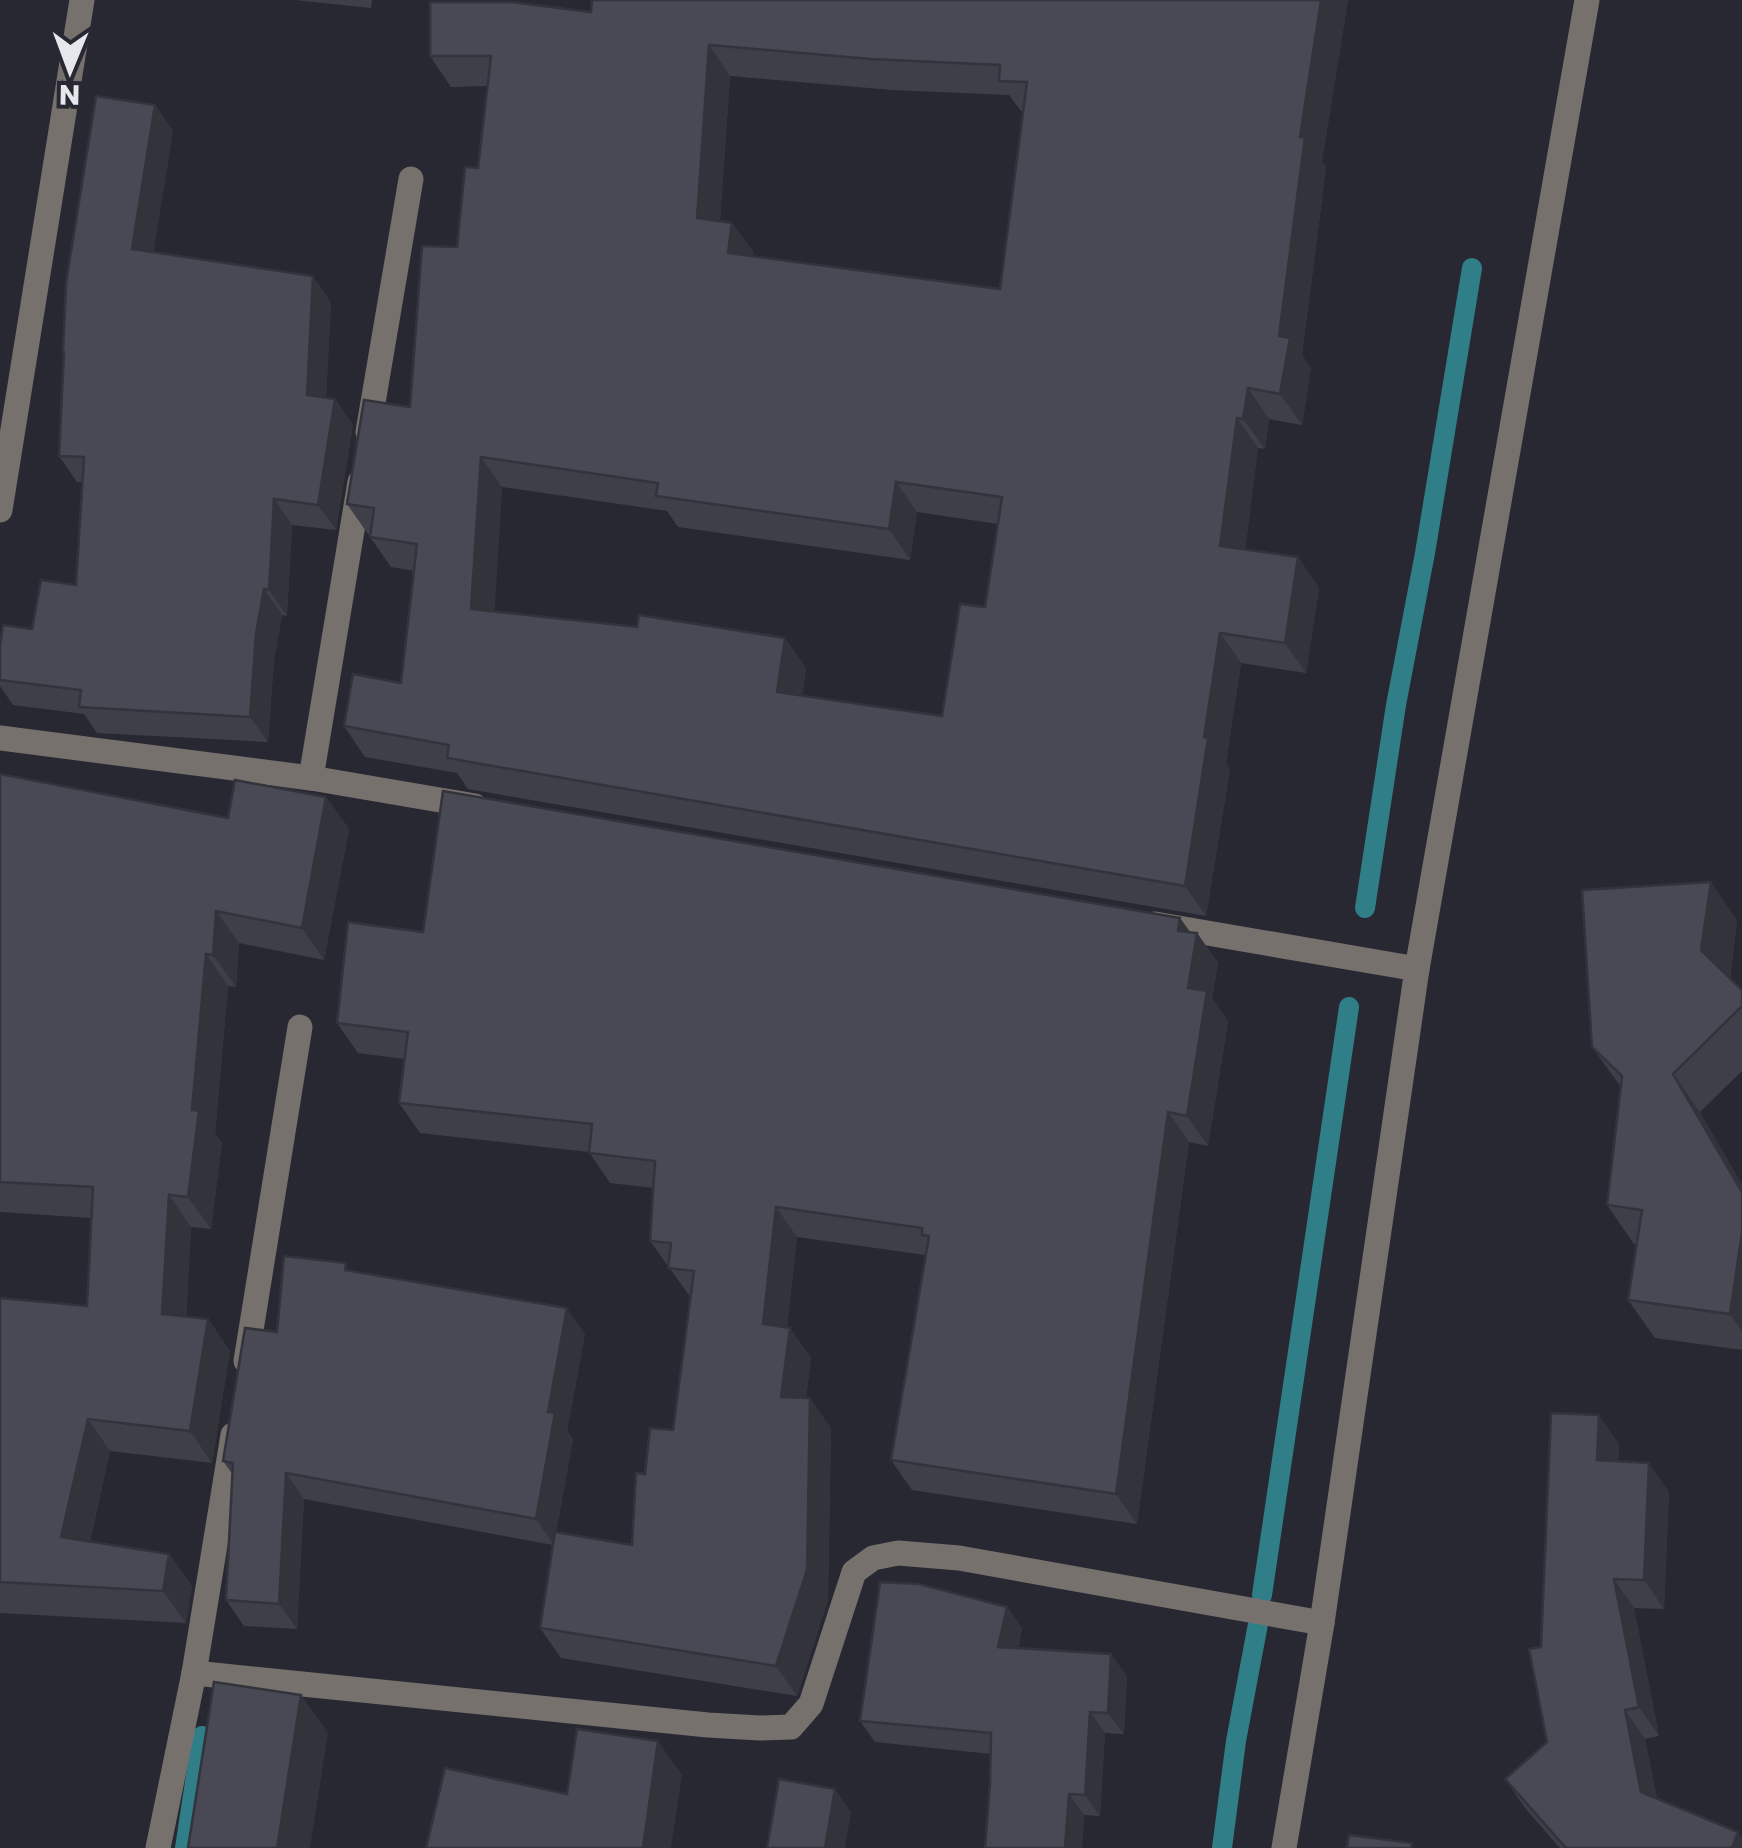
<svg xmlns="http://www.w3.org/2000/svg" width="1742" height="1848" viewBox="0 0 1742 1848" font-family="Poppins,sans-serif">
<rect width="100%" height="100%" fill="#282832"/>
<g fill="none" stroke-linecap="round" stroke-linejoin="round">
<g stroke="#307e87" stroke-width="20">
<path d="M 1365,908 L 1396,705 L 1425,553 L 1472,268"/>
<path d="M 1262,1595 L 1349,1007"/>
<path d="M 185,1848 L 202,1736"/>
<path d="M 1222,1848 L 1236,1741 L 1258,1624"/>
</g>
<g stroke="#77716e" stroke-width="25">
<path d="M 368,432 L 411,179"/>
<path d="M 0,510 L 82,0"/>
<path d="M 0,738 L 311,778 L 475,806"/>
<path d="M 311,778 L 360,482"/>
<path d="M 1155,924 L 1417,969"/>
<path d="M 246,1361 L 300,1027"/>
<path d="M 194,1673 L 708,1725 L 760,1728 L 791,1727 L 811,1704 L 854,1572 L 873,1558 L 898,1553 L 959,1558 L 1322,1623"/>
<path d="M 158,1848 L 194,1673 L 233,1435"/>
<path d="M 1284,1848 L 1322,1623 L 1417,969 L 1587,0"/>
</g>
</g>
<g fill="#3f3f49" fill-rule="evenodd">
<path d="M 295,0 L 372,0 L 371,8 Z"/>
<path d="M 1348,0 L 1322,161 L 1326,168 L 1302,355 L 1311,368 L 1302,425 L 1269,419 L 1265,449 L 1258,448 L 1245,550 L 1298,557 L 1319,588 L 1306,673 L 1241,663 L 1226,763 L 1230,769 L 1206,916 L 468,789 L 457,773 L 365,757 L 344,726 L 401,683 L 414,571 L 391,567 L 370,537 L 370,535 L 368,534 L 347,504 L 410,407 L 457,247 L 478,168 L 487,86 L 451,87 L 430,56 L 591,12 ZM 730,76 L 892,90 L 1009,95 L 1021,111 L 1023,111 L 1000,289 L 753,257 L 754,253 L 732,223 L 720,221 ZM 502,487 L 667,511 L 678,527 L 910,560 L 917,512 L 998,524 L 985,607 L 942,716 L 802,696 L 806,668 L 785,638 L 637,627 L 494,612 Z"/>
<path d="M 155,105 L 173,131 L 153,252 L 331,302 L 326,398 L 335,399 L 353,425 L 336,530 L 292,525 L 287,616 L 282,615 L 274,660 L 268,742 L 97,733 L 84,714 L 13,705 L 0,686 L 0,645 L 32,629 L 76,585 L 83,482 L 77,482 L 59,456 L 64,354 L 63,352 Z"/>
<path d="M 0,774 L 228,818 L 326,797 L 349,829 L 324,960 L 239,943 L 236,987 L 228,986 L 215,1134 L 222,1143 L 211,1229 L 191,1227 L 186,1317 L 208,1319 L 230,1351 L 212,1463 L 110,1451 L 90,1541 L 169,1554 L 192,1586 L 186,1623 L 0,1613 L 0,1298 L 87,1306 L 92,1218 L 0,1212 Z"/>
<path d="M 1737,920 L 1730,978 L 1742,990 L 1742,1071 L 1700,1112 L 1742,1185 L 1742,1350 L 1655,1338 L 1628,1300 L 1637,1244 L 1634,1244 L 1607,1205 L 1621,1087 L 1592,1047 Z"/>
<path d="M 423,932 L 1197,933 L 1218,963 L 1212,998 L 1228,1021 L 1208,1146 L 1189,1142 L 1137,1524 L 912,1490 L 891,1460 L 925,1255 L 797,1237 L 787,1327 L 790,1328 L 811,1358 L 806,1398 L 831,1428 L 828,1600 L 797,1696 L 561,1658 L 540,1628 L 553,1545 L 304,1499 L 297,1629 L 244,1626 L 226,1600 L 233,1475 L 223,1461 L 277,1332 L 352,1271 L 585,1334 L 567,1431 L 573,1439 L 556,1532 L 632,1545 L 645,1474 L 673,1430 L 691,1298 L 650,1241 L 654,1188 L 610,1183 L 589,1152 L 420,1133 L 399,1103 L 405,1059 L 358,1053 L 337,1023 Z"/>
<path d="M 1619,1444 L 1618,1461 L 1669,1492 L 1664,1609 L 1634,1608 L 1659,1736 L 1645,1739 L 1657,1799 L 1742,1848 L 1560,1848 L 1525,1808 L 1505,1779 L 1547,1742 L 1541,1647 Z"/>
<path d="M 1007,1607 L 1022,1628 L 1018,1649 L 1127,1676 L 1124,1734 L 1105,1733 L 1100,1816 L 1084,1815 L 1082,1848 L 985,1848 L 990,1783 L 991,1754 L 875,1742 L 860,1721 Z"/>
</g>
<g fill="#33333c">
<path d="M 1321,0 L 1348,0 L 1322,161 L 1326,168 L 1302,355 L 1311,368 L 1302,425 L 1280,394 L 1279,336 L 1300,137 Z"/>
<path d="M 709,45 L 730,76 L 718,249 L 697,218 Z"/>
<path d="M 155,105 L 173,131 L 150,275 L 132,249 Z"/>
<path d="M 732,223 L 754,253 L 749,284 L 728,253 Z"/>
<path d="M 313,276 L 331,302 L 325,420 L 307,395 Z"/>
<path d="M 1248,388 L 1269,419 L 1265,449 L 1243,419 Z"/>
<path d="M 335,399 L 353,425 L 336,530 L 318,505 Z"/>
<path d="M 1237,418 L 1258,448 L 1242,576 L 1220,546 Z"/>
<path d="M 481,457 L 502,487 L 493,640 L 471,609 Z"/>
<path d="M 896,482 L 917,512 L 910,560 L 889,529 Z"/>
<path d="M 274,499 L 292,525 L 287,616 L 269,590 Z"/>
<path d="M 1298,557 L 1319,588 L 1306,673 L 1285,643 Z"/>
<path d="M 264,589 L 282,615 L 274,660 L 268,742 L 250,717 L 256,634 Z"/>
<path d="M 1220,633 L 1241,663 L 1226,763 L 1230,769 L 1206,916 L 1185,886 L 1204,737 Z"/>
<path d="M 785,638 L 806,668 L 799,723 L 777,692 Z"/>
<path d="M 326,797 L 349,829 L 324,960 L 302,928 Z"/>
<path d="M 1711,882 L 1737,920 L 1728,988 L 1701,950 Z"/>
<path d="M 216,911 L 239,943 L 236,987 L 213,955 Z"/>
<path d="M 1180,918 L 1196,940 L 1197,933 L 1218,963 L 1212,998 L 1228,1021 L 1208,1146 L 1187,1116 L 1188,988 L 1178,931 Z"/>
<path d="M 206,954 L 228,986 L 215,1134 L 222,1143 L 211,1229 L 188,1197 L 192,1110 Z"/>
<path d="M 1673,1074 L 1700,1112 L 1742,1185 L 1742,1192 Z"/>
<path d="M 1168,1112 L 1189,1142 L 1137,1524 L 1116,1494 Z"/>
<path d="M 169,1195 L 191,1227 L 185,1346 L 162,1314 Z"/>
<path d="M 776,1207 L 797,1237 L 784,1354 L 763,1324 Z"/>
<path d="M 1742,1233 L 1742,1331 L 1730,1314 Z"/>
<path d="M 567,1308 L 585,1334 L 567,1431 L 573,1439 L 554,1545 L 536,1519 L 548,1412 Z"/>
<path d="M 208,1319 L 230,1351 L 212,1463 L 190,1431 Z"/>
<path d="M 790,1328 L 811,1358 L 802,1427 L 781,1397 Z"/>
<path d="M 810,1398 L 831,1428 L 828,1600 L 797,1696 L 776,1666 Z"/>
<path d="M 1599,1415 L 1619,1444 L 1617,1489 L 1597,1460 Z"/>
<path d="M 88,1419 L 110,1451 L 83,1569 L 61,1537 Z"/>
<path d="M 1649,1463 L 1669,1492 L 1664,1609 L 1644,1580 Z"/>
<path d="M 286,1473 L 304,1499 L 297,1629 L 279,1604 Z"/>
<path d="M 169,1554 L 192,1586 L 186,1623 L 163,1591 Z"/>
<path d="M 1614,1579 L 1634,1608 L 1659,1736 L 1639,1707 Z"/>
<path d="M 1007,1607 L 1022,1628 L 1013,1669 L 998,1647 Z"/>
<path d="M 1111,1654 L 1127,1676 L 1124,1734 L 1108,1713 Z"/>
<path d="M 301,1695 L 328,1733 L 310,1848 L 277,1848 Z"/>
<path d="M 1625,1710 L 1645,1739 L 1661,1821 L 1641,1792 Z"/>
<path d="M 1090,1712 L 1105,1733 L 1100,1816 L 1085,1795 Z"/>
<path d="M 658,1741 L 682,1775 L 671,1848 L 643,1848 Z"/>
<path d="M 835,1789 L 851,1812 L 845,1848 L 825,1848 Z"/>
<path d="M 1069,1794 L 1084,1815 L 1082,1848 L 1065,1848 Z"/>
<path d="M 1738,1832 L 1742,1838 L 1742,1848 L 1732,1848 Z"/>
</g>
<g fill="#494955" stroke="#33333c" stroke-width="2.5" fill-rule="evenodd">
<path d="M 592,0 L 1321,0 L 1300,137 L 1305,137 L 1279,336 L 1290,338 L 1280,394 L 1248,388 L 1243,419 L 1237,418 L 1220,546 L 1298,557 L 1285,643 L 1220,633 L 1204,737 L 1208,738 L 1185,886 L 447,758 L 449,745 L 344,726 L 353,674 L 401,683 L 417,544 L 370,537 L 374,508 L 347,504 L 364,400 L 410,407 L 422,246 L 457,247 L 465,167 L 478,168 L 491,56 L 430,56 L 430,2 L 511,2 L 591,12 ZM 709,45 L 870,59 L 1000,65 L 999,81 L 1027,82 L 1000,289 L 728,253 L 732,223 L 697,218 ZM 481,457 L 658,483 L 656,496 L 889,529 L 896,482 L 1002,497 L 985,607 L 960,604 L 942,716 L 777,692 L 785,638 L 639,615 L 637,627 L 471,609 Z"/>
<path d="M 96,96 L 155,105 L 132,249 L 313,276 L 307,395 L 335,399 L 318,505 L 274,499 L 269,590 L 264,589 L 256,634 L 250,717 L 79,707 L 81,690 L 0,680 L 0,645 L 3,625 L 32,629 L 41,580 L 76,585 L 84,457 L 59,456 L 64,352 L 63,352 L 66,283 Z"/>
<path d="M 0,774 L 228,818 L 235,780 L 326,797 L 302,928 L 216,911 L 213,955 L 206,954 L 192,1110 L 199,1111 L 188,1197 L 169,1195 L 162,1314 L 208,1319 L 190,1431 L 88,1419 L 61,1537 L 169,1554 L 163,1591 L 0,1582 L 0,1298 L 87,1306 L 93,1187 L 0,1182 Z"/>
<path d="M 443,791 L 1180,918 L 1178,931 L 1197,933 L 1188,988 L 1207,991 L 1187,1116 L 1168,1112 L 1116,1494 L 891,1460 L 929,1236 L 922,1235 L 922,1228 L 776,1207 L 763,1324 L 790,1328 L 781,1397 L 810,1398 L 807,1570 L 776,1666 L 540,1628 L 555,1532 L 632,1545 L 636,1473 L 645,1474 L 650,1428 L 673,1430 L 694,1271 L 668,1268 L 671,1243 L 650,1241 L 655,1161 L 589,1153 L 592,1124 L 399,1103 L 408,1032 L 337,1023 L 348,922 L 423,932 Z"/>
<path d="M 1711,882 L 1701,950 L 1742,990 L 1742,1006 L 1673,1074 L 1742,1192 L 1742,1233 L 1730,1314 L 1628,1300 L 1642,1210 L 1607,1205 L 1622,1076 L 1592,1047 L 1582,890 Z"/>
<path d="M 284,1256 L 346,1263 L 345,1270 L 567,1308 L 548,1412 L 555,1413 L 536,1519 L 286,1473 L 279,1604 L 226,1600 L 233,1463 L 223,1461 L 245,1328 L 277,1332 Z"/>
<path d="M 1551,1413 L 1599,1415 L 1597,1460 L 1649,1463 L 1644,1580 L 1614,1579 L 1639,1707 L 1625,1710 L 1641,1792 L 1738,1832 L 1732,1848 L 1566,1848 L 1505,1779 L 1547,1742 L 1529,1649 L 1541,1647 Z"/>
<path d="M 880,1582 L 919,1584 L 1007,1607 L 998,1647 L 1111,1654 L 1108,1713 L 1090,1712 L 1085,1795 L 1069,1794 L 1065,1848 L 985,1848 L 990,1783 L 991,1733 L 860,1721 Z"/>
<path d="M 214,1682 L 301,1695 L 277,1848 L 188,1848 Z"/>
<path d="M 577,1729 L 658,1741 L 643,1848 L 426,1848 L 445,1768 L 567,1794 Z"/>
<path d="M 779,1779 L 835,1789 L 825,1848 L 767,1848 Z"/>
<path d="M 1349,1835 L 1412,1843 L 1411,1848 L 1347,1848 Z"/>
</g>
<g transform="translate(70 70) rotate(181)" stroke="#282832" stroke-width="8" paint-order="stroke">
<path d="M0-8L18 38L0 25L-18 38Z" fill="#e6e6ed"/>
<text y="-15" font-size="28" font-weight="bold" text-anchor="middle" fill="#e6e6ed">N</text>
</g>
</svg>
